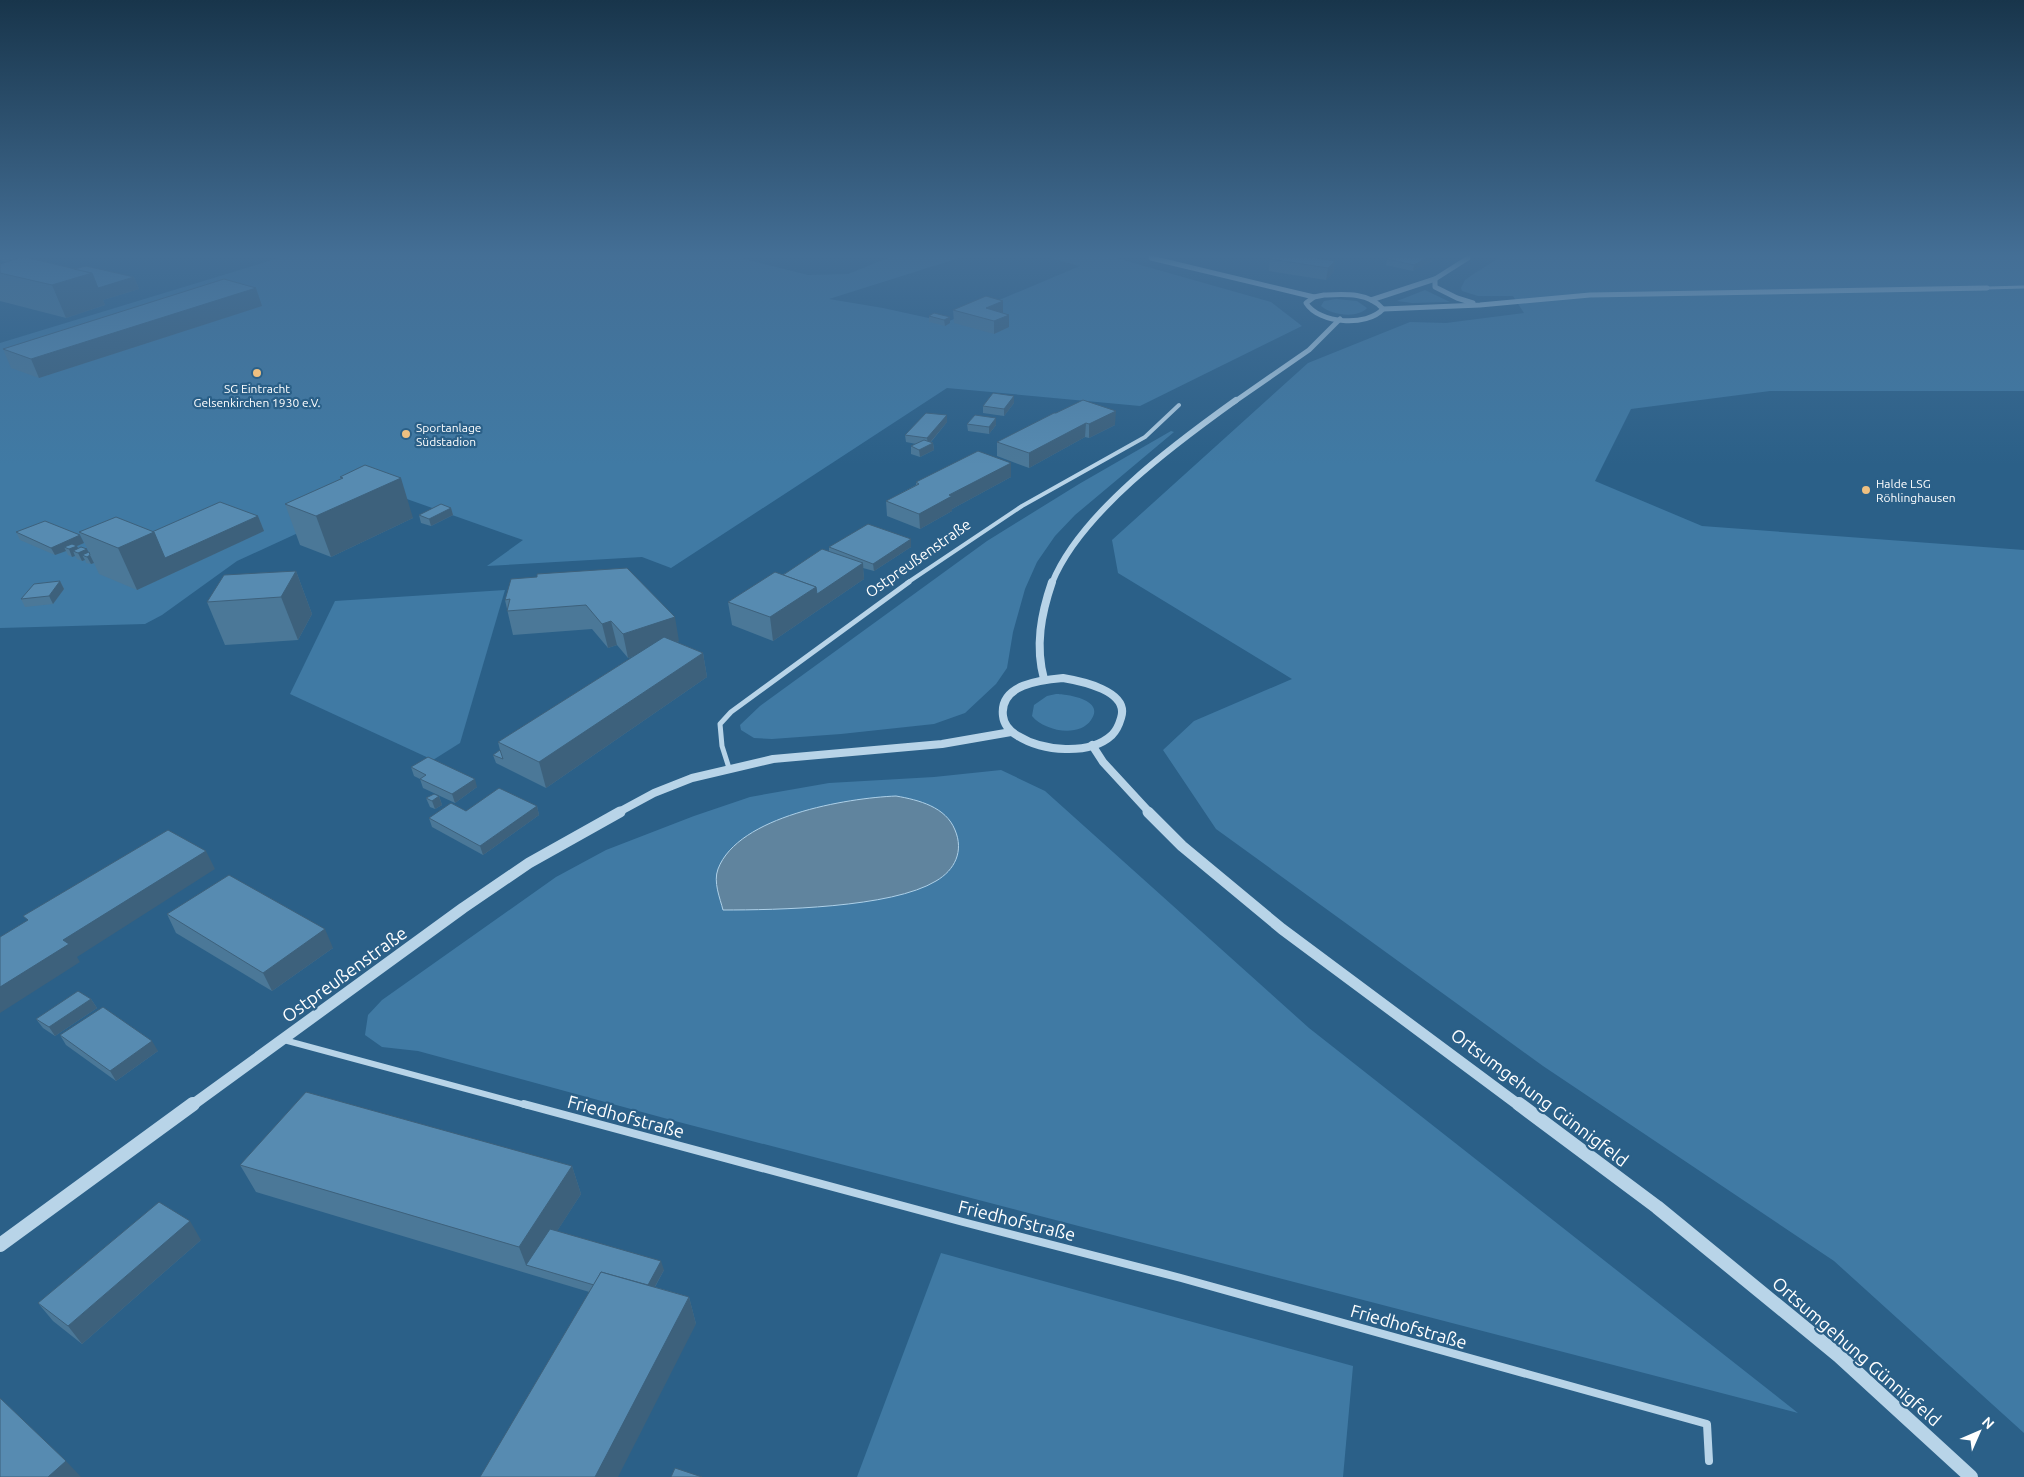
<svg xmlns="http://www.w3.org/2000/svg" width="2024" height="1477" viewBox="0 0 2024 1477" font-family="Ubuntu,sans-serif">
<rect width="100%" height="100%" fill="#2b6088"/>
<g fill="#407aa4">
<path d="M 279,258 L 740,258 L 808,275 L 848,274 L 888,258 L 959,258 L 829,299 L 883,308 L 947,322 L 1080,266 L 1050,258 L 1116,258 L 1271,302 L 1302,326 L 1140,406 L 947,388 L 671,568 L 642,557 L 487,566 L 523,540 L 387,492 L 237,561 L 162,615 L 145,624 L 0,628 L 0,343 Z"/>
<path d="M 1499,258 L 2024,258 L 2024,391 L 1770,391 L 1631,409 L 1595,481 L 1702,526 L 2024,550 L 2024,1433 L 1834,1261 L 1543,1066 L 1216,829 L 1163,750 L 1194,721 L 1292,679 L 1118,573 L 1112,540 L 1308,363 L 1410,322 L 1446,323 L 1524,313 L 1513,296 L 1478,296 L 1462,291 L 1461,288 L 1465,280 L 1472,275 Z"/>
<path d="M 1425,290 L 1450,302 L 1412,303 L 1397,301 Z"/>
<path d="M 1336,299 L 1357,301 L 1367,308 C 1357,319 1331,315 1321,306 L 1324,301 Z"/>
<path d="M 1171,431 L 1174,432 L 1075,515 L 1055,536 L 1037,562 L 1025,589 L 1013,632 L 1007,668 L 996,684 L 965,713 L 934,724 L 841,734 L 772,739 L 754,738 L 741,730 L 740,725 L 760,706 L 987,541 L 1079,484 Z"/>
<path d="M 505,590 L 460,743 L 433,760 L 290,694 L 335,601 Z"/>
<path d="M 1056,694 C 1067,694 1106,700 1091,720 C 1079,738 1044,731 1032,716 L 1034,705 L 1047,696 Z"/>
<path d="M 1001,770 L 1045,791 L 1309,1028 L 1798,1413 L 675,1121 L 418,1051 L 382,1047 L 365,1035 L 368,1015 L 382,1000 L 556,877 L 606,850 L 694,816 L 750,797 L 829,783 L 934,777 Z"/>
<path d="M 941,1253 L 1353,1366 L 1343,1477 L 857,1477 Z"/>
</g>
<path fill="#60849e" stroke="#add0e8" d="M 896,796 C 919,800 946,807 955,830 C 964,851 955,870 936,881 C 892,908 776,910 723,910 C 720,898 713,882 718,869 C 738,816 847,798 896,796 Z"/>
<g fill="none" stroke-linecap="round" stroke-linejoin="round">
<path stroke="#b8d4e8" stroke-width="3" d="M 1987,288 L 2024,287"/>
<path stroke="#b8d4e8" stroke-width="4" d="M 907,583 L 1022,506 L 1145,437 L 1179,405"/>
<path stroke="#b8d4e8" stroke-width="5" d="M 729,768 L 722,746 L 720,724 L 731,712 L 909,582"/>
<path stroke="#b8d4e8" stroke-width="6" d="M 284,1040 L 529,1106"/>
<path stroke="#b8d4e8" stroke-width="8" d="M 524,1104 L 963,1222 L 1181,1278 L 1707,1424 L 1709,1461"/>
<g stroke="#b8d4e8" stroke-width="5">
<path d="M 1151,258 L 1314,297"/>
<path d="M 1435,279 L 1435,287 L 1457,298 L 1473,303"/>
<path d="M 1324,295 C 1344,294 1369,292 1383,309 C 1367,327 1319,324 1306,303 L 1314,297 Z"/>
<path d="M 1371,300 L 1435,279 L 1468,258"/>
<path d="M 1383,309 L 1480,305 L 1590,295 L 1987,288"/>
<path d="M 1234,402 L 1309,350 L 1340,319"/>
</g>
<path stroke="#b8d4e8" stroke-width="6" d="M 1052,583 C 1080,513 1176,443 1236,400"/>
<g stroke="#b8d4e8" stroke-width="8">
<path d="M 1063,678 C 1081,681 1130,691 1121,718 C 1119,725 1117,730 1112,735 C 1089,756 1042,751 1018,736 C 1011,732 1004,725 1003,716 C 999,684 1041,680 1063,678 Z"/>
<path d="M 1044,679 C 1035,646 1041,614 1052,582"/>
<path d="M 1092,745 L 1103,762 L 1150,813"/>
<path d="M 617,813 L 654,793 L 692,778 L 773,759 L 942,744 L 1011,732"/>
</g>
<g stroke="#b8d4e8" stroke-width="11">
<path d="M 1148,812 L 1182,846 L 1282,929 L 1520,1106"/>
<path d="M 191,1106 L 463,908 L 529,863 L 620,812"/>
</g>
<g stroke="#b8d4e8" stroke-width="14">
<path d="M 1519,1104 L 1657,1207 L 1839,1356 L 1971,1477"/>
<path d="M 0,1245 L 193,1104"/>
</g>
</g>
<g fill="#4b7898">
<path d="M 0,258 L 55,258 L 43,262 L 74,269 L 134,277 L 139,289 L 103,300 L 105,305 L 66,318 L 0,301 L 0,264 L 6,262 L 0,260 Z"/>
<path d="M 1270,259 L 1335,261 L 1333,273 L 1326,280 L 1269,271 Z"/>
<path d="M 1387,259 L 1432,261 L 1413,271 L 1386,265 Z"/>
<path d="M 256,288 L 262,306 L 39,378 L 11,368 L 3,349 Z"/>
<path d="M 1003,301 L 1003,313 L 1009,315 L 1009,327 L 994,334 L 954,323 L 953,310 Z"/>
<path d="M 929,316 L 950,317 L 950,323 L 945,326 L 929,322 Z"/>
<path d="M 1014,403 L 1004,416 L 983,413 L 983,406 Z"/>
<path d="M 1056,413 L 1115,425 L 1089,438 L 1085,437 L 1029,468 L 997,456 L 997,442 Z"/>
<path d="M 996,418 L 996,425 L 989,434 L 968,431 L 967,424 Z"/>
<path d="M 947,422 L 931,442 L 933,443 L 934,450 L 920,457 L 911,454 L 911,446 L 916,444 L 906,442 L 905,435 Z"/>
<path d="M 1011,463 L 1011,477 L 952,509 L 952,511 L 920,529 L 887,516 L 886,501 L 916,485 L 916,482 Z"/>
<path d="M 365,465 L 413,518 L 331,557 L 300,545 L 285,504 L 341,479 L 340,477 Z"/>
<path d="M 451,508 L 453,515 L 431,526 L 421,523 L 419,515 Z"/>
<path d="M 258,516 L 264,531 L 137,590 L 99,574 L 94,563 L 91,564 L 86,563 L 85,560 L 82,561 L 77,559 L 75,556 L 72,557 L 68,555 L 66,551 L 55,555 L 20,540 L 16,532 L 80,535 L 84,543 L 77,546 L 78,548 L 87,549 L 88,552 L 89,552 L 79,532 L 152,532 Z"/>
<path d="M 829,547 L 911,547 L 874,571 L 863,568 L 864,579 L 773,641 L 732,625 L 728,602 L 829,551 Z"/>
<path d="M 296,571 L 312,614 L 298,640 L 225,645 L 207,602 Z"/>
<path d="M 537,577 L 679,641 L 676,642 L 703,653 L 707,677 L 546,788 L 496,763 L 493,755 L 500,750 L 498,742 L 634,656 L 628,658 L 617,645 L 608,648 L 592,629 L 513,635 L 505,600 Z"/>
<path d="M 60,581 L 64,589 L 53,604 L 25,607 L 21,599 Z"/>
<path d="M 411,767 L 477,787 L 455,803 L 423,788 L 420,779 L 414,776 Z"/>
<path d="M 439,796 L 442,805 L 435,809 L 430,807 L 426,798 Z"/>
<path d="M 537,806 L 539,815 L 483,855 L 432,827 L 429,818 L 466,811 Z"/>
<path d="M 167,914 L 333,948 L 272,991 L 176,933 Z"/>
<path d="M 91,999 L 97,1008 L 55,1036 L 43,1028 L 36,1019 Z"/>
<path d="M 60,1035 L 158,1051 L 116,1081 L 66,1045 Z"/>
<path d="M 240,1165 L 572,1166 L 581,1194 L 557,1231 L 664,1270 L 655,1287 L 689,1297 L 696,1324 L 256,1192 Z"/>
<path d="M 201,1240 L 82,1344 L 53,1321 L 38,1303 Z"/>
</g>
<g fill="#3d617c">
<path d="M 20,258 L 55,258 L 24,267 Z"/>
<path d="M 1427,258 L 1432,258 L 1432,261 L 1413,271 L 1414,265 Z"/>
<path d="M 1335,261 L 1333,273 L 1326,280 L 1328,268 Z"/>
<path d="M 92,273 L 134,277 L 139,289 L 103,300 L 105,305 L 66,318 L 52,285 Z"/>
<path d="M 256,288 L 262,306 L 39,378 L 31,359 Z"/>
<path d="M 1003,301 L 1003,313 L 986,308 Z"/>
<path d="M 1009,315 L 1009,327 L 994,334 L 994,321 Z"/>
<path d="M 950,317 L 950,323 L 945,326 L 944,320 Z"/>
<path d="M 1014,396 L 1014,403 L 1004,416 L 1004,409 Z"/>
<path d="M 1116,411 L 1115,425 L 1089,438 L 1089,424 Z"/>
<path d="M 947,415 L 947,422 L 928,445 L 927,438 Z"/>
<path d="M 996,418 L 996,425 L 989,434 L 989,427 Z"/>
<path d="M 1086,423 L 1085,437 L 1029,468 L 1029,453 Z"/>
<path d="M 933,443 L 934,450 L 920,457 L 919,450 Z"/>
<path d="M 1011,463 L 1011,477 L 952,509 L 952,511 L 920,529 L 919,514 L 949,495 Z"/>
<path d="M 401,478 L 413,518 L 331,557 L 316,516 Z"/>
<path d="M 451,508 L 453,515 L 431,526 L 429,519 Z"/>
<path d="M 258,516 L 264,531 L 137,590 L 118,548 L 154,532 Z"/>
<path d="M 80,535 L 84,543 L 77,546 L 80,552 L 87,549 L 94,563 L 91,564 L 87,557 L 82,555 L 85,560 L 82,561 L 78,553 L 73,551 L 75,556 L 72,557 L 69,549 L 64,547 L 66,551 L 55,555 L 51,548 Z"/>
<path d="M 911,539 L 911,547 L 874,571 L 873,564 Z"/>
<path d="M 863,563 L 864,579 L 773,641 L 770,617 L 816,587 Z"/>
<path d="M 296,571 L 312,614 L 298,640 L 281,597 Z"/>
<path d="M 60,581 L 64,589 L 53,604 L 49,596 Z"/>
<path d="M 675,617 L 679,641 L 628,658 L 623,634 Z"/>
<path d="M 611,621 L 617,645 L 608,648 L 602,624 Z"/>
<path d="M 703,653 L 707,677 L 546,788 L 539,762 Z"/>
<path d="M 475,779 L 477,787 L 455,803 L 452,794 Z"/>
<path d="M 439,796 L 442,805 L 435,809 L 432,801 Z"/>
<path d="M 537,806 L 539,815 L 483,855 L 480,846 Z"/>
<path d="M 206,851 L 215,869 L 77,957 L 80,962 L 0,1013 L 0,987 L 63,940 Z"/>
<path d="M 325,929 L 333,948 L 272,991 L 263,973 Z"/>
<path d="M 91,999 L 97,1008 L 55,1036 L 49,1027 Z"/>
<path d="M 152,1041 L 158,1051 L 116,1081 L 110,1071 Z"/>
<path d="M 572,1166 L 581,1194 L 534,1267 L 526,1265 L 519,1247 Z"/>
<path d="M 190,1221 L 201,1240 L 82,1344 L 68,1326 Z"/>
<path d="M 661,1261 L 664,1270 L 643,1308 L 640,1299 Z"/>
<path d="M 689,1297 L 696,1324 L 618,1477 L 595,1477 Z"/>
<path d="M 66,1461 L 81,1477 L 48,1477 Z"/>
</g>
<g fill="#578bb1" stroke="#3d617c">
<path d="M 19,258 L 29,258 L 92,273 L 52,285 L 0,273 L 0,264 Z"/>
<path d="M 1271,258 L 1316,258 L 1335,261 L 1328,268 L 1270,259 Z"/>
<path d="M 1389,258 L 1427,258 L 1414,265 L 1387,259 Z"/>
<path d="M 86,266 L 134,277 L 98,288 L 92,273 L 74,269 Z"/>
<path d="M 224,279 L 256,288 L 31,359 L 3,349 Z"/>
<path d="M 986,296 L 1003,301 L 986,308 L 1009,315 L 994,321 L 953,310 Z"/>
<path d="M 934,313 L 950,317 L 944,320 L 929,316 Z"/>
<path d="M 993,393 L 1014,396 L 1004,409 L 983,406 Z"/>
<path d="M 1083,400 L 1116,411 L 1089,424 L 1086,423 L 1029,453 L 997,442 L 1054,413 L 1056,413 Z"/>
<path d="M 926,413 L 947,415 L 927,438 L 905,435 Z"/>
<path d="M 975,415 L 996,418 L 989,427 L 967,424 Z"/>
<path d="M 924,440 L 933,443 L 919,450 L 911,446 Z"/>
<path d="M 978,451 L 1011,463 L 949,495 L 952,496 L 919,514 L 886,501 L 919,484 L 916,482 Z"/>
<path d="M 365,465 L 401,478 L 316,516 L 285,504 L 343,478 L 340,477 Z"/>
<path d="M 220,502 L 258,516 L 165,558 L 154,532 L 152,532 Z"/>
<path d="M 441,504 L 451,508 L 429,519 L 419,515 Z"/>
<path d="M 116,517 L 154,532 L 118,548 L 79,532 Z"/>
<path d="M 45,521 L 80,535 L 51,548 L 16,532 Z"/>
<path d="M 868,524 L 911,539 L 873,564 L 829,547 Z"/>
<path d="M 72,544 L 77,546 L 69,549 L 64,547 Z"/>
<path d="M 81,547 L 87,549 L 78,553 L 73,551 Z"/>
<path d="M 822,549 L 863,563 L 817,594 L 816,587 L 783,575 Z"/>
<path d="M 89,552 L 90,555 L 87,557 L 82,555 Z"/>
<path d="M 627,568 L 675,617 L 623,634 L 611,621 L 602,624 L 586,605 L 507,611 L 510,599 L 505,600 L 511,579 L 537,577 L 537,574 Z"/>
<path d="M 296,571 L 281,597 L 207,602 L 224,575 Z"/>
<path d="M 775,572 L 816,587 L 770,617 L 728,602 Z"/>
<path d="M 60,581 L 49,596 L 21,599 L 34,584 Z"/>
<path d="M 664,637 L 703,653 L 539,762 L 498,742 Z"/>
<path d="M 500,750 L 503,759 L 493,755 Z"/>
<path d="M 428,757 L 475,779 L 452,794 L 420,779 L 426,775 L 411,767 Z"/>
<path d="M 499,788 L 537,806 L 480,846 L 429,818 L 451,803 L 466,811 Z"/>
<path d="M 434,794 L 439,796 L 432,801 L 426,798 Z"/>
<path d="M 168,830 L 206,851 L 63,940 L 69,944 L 0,987 L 0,937 L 28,920 L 23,916 Z"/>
<path d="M 229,875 L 325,929 L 263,973 L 167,914 Z"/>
<path d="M 78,991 L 91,999 L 49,1027 L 36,1019 Z"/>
<path d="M 103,1007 L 152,1041 L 110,1071 L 60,1035 Z"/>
<path d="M 306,1092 L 572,1166 L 519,1247 L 240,1165 Z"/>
<path d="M 159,1202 L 190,1221 L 68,1326 L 38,1303 Z"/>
<path d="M 550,1229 L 661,1261 L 648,1285 L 601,1272 L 594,1285 L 526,1265 Z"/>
<path d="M 601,1272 L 689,1297 L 595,1477 L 480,1477 Z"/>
<path d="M 0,1398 L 66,1461 L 48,1477 L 0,1477 Z"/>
<path d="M 675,1468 L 702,1477 L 671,1477 Z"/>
</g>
<linearGradient id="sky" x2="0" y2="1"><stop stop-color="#18354b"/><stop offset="0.55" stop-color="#446f96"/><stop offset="1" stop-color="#446f96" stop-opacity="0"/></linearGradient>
<rect width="2024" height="465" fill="url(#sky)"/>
<g fill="#eec081" stroke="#2b6088" stroke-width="2">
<circle cx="257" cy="373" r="5"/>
<circle cx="406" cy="434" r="5"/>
<circle cx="1866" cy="490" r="5"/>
</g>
<g text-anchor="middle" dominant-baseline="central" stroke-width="4.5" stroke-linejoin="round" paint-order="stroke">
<g font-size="12" fill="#fff" stroke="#2b6088" text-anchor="start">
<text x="257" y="388" text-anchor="middle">SG Eintracht<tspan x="257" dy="14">Gelsenkirchen 1930 e.V.</tspan></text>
<text x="416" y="427">Sportanlage<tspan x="416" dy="14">Südstadion</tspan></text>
<text x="1876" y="483">Halde LSG<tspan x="1876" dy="14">Röhlinghausen</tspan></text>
</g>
<g font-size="15" fill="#fff" stroke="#2b6088">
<text transform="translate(918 558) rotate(-35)">Ostpreußenstraße</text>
</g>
<g font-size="18" fill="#fff" stroke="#2b6088">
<text transform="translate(344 974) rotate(-36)">Ostpreußenstraße</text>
<text transform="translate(1540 1097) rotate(37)">Ortsumgehung Günnigfeld</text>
<text transform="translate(626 1116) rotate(15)">Friedhofstraße</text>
<text transform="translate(1017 1220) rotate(14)">Friedhofstraße</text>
<text transform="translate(1409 1326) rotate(16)">Friedhofstraße</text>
<text transform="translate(1857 1351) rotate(41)">Ortsumgehung Günnigfeld</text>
</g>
</g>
<g transform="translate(1979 1432) rotate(45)" stroke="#2b6088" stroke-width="4" paint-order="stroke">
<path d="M0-4L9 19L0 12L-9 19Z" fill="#ffffff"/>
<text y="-8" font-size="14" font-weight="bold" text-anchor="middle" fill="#ffffff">N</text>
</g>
</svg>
